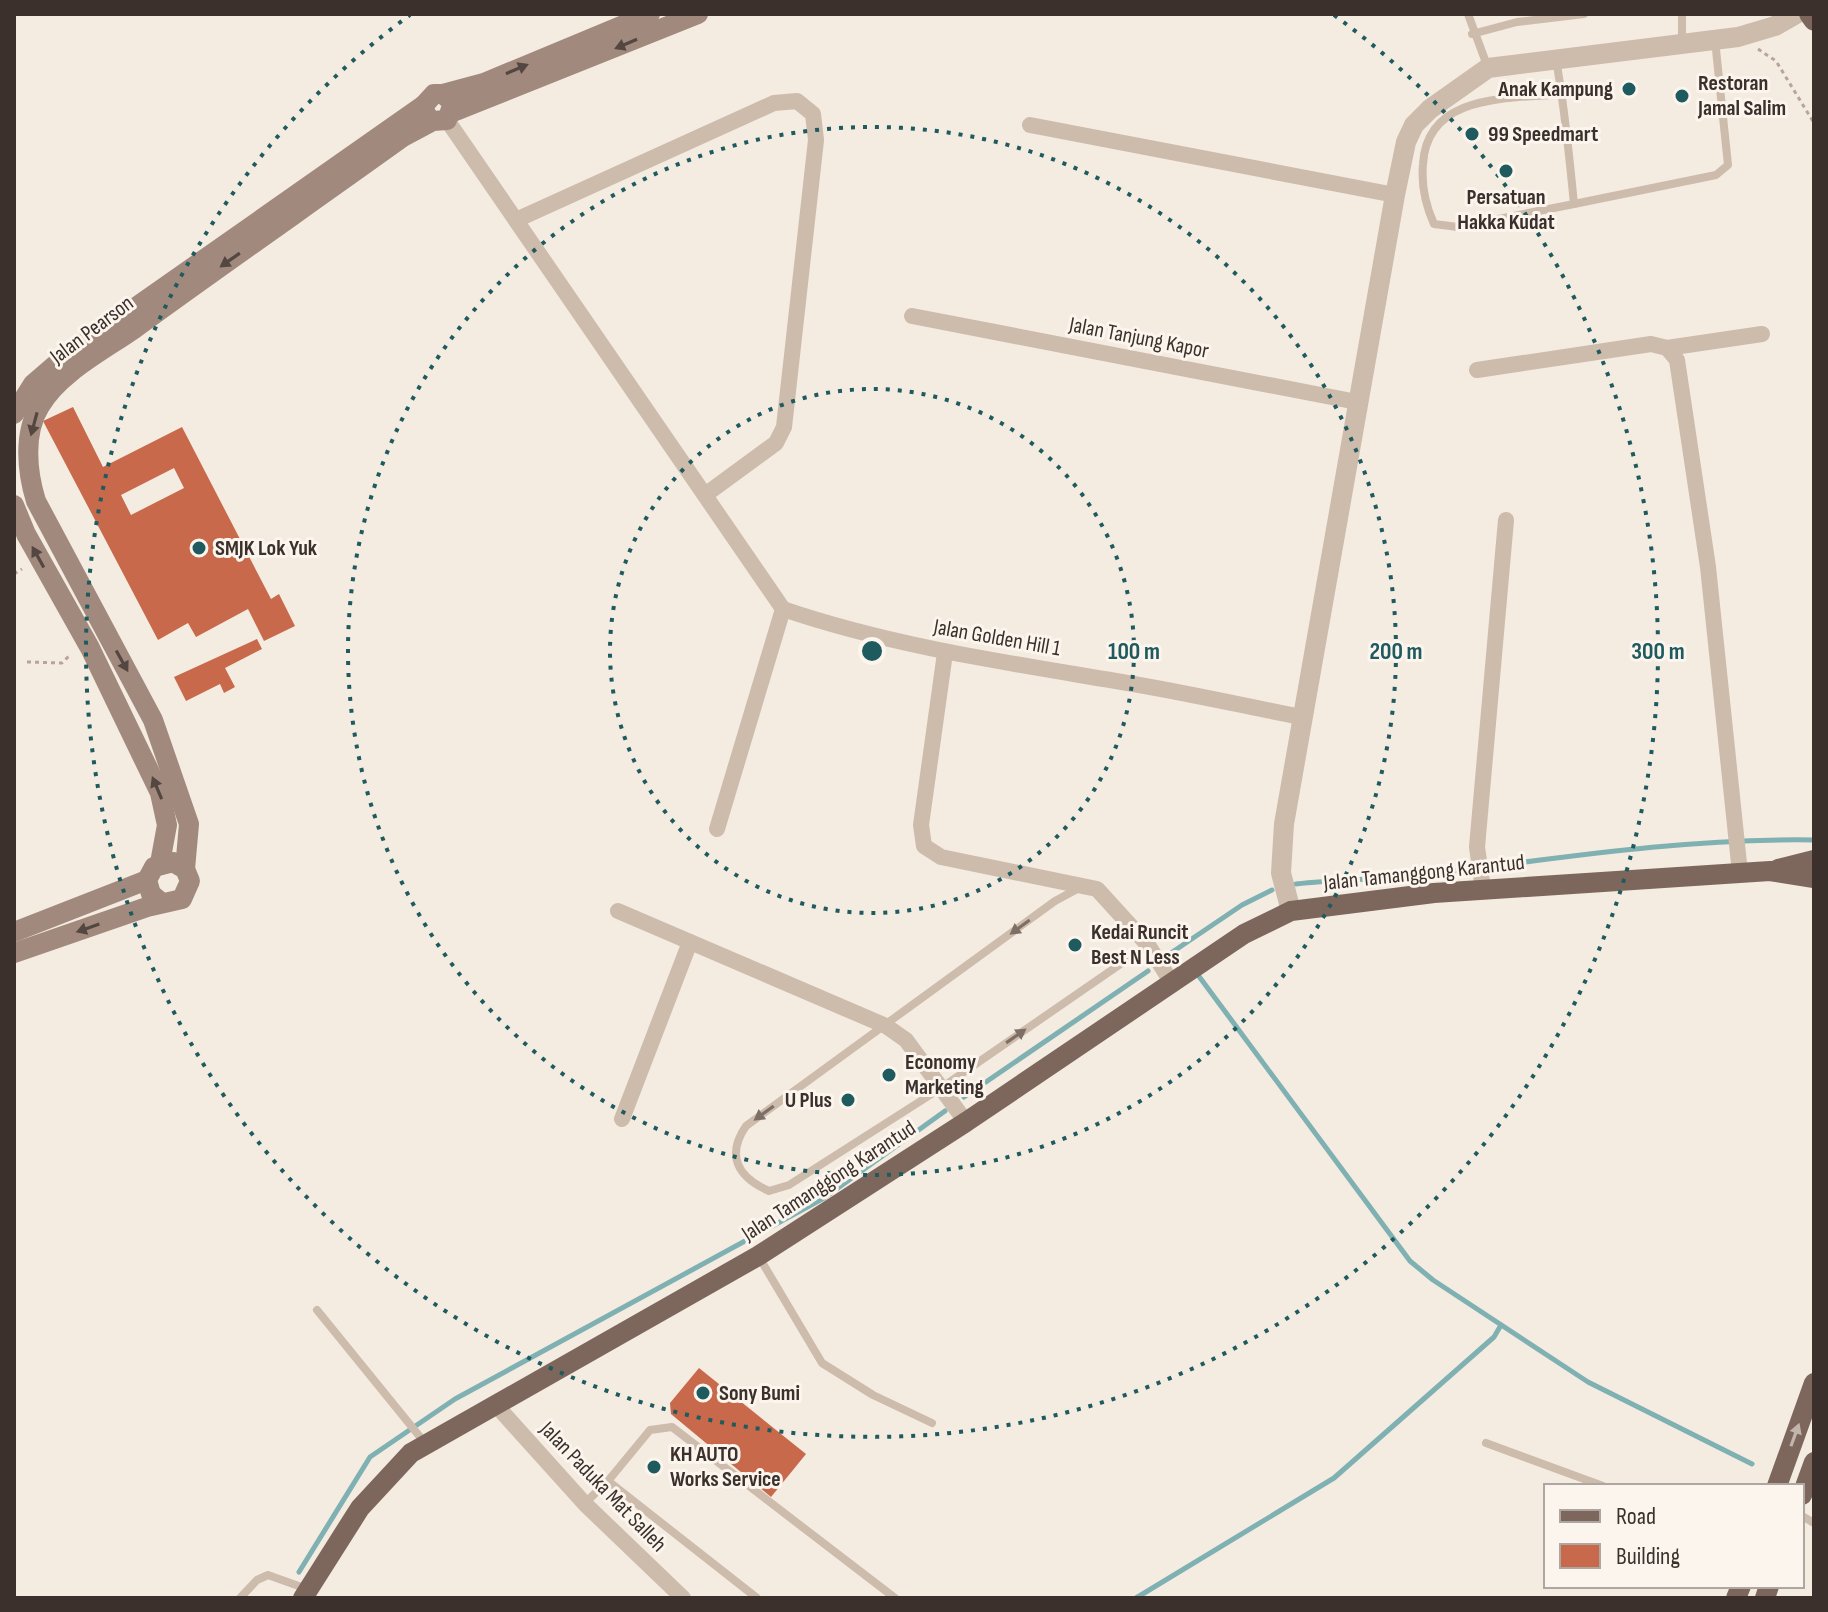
<svg xmlns="http://www.w3.org/2000/svg" width="1828" height="1612" viewBox="0 0 1828 1612" font-family="'Sofia Sans Condensed',sans-serif">
<rect width="100%" height="100%" fill="#f4ebe1"/>
<g fill="none" stroke-linecap="round" stroke-linejoin="round">
<g stroke="#7fb0b2" stroke-width="5">
<path d="M 1296,884 C 1338,879 1382,880 1424,875 C 1553,859 1683,838 1814,840"/>
<path d="M 1168,955 L 1242,905 L 1272,890"/>
<path d="M 1198,975 L 1410,1261 L 1433,1280 L 1588,1382 L 1752,1464"/>
<path d="M 964,1097 L 1148,971"/>
<path d="M 299,1572 L 370,1457 L 455,1399 L 824,1198 L 945,1111"/>
<path d="M 1136,1598 L 1334,1478 L 1494,1337 L 1501,1325"/>
</g>
</g>
<g fill="#c8694b" fill-rule="evenodd">
<path d="M 73,407 L 103,467 L 182,427 L 271,599 L 279,594 L 295,626 L 264,641 L 248,609 L 196,637 L 188,623 L 158,640 L 43,421 ZM 174,468 L 184,488 L 131,515 L 121,495 Z"/>
<path d="M 257,639 L 262,649 L 225,668 L 235,687 L 224,693 L 220,684 L 186,701 L 174,677 Z"/>
<path d="M 699,1368 L 806,1454 L 771,1497 L 671,1414 L 670,1403 Z"/>
</g>
<g fill="none" stroke-linecap="round" stroke-linejoin="round">
<g stroke="#b9a596" stroke-width="3" stroke-dasharray="4 4" stroke-linecap="butt">
<path d="M 1758,49 L 1776,61 L 1814,123"/>
<path d="M 14,574 L 22,569"/>
<path d="M 27,662 L 62,663 L 71,654"/>
</g>
<g stroke="#cdbbac" stroke-width="8">
<path d="M 1468,14 L 1488,68"/>
<path d="M 1472,34 L 1517,22 L 1584,14"/>
<path d="M 1682,42 L 1682,14"/>
<path d="M 1556,60 C 1565,108 1569,155 1574,204 L 1458,227 L 1434,224 C 1425,204 1421,186 1423,164 C 1427,93 1509,99 1562,94"/>
<path d="M 1574,204 L 1716,175 L 1728,165 L 1715,40"/>
<path d="M 1081,887 L 1055,901 L 746,1126 C 726,1155 737,1177 769,1191 L 789,1185 L 941,1088 L 1148,945"/>
<path d="M 759,1257 L 822,1363 L 873,1395 L 932,1423"/>
<path d="M 317,1310 L 425,1443"/>
<path d="M 1486,1443 L 1603,1486"/>
<path d="M 608,1481 L 650,1430 L 672,1427 L 895,1598"/>
<path d="M 585,1503 L 608,1481 L 757,1598"/>
<path d="M 1802,1516 L 1814,1523"/>
<path d="M 240,1598 L 257,1580 L 268,1575 L 307,1589"/>
</g>
<g stroke="#cdbbac" stroke-width="16">
<path d="M 447,120 L 783,609"/>
<path d="M 1030,125 L 1395,195"/>
<path d="M 516,220 L 774,103 L 797,101 L 813,114 L 816,140 L 784,427 L 776,443 L 705,495"/>
<path d="M 912,316 L 1357,402"/>
<path d="M 1667,348 L 1762,334"/>
<path d="M 1477,370 L 1651,344 L 1667,348 L 1677,360 L 1708,567 L 1740,873"/>
<path d="M 783,609 C 892,646 1003,662 1116,681 C 1178,691 1240,705 1301,717"/>
<path d="M 945,653 L 921,825 L 924,846 L 941,857 L 1097,889 L 1148,945 L 1172,983"/>
<path d="M 717,829 L 783,609"/>
<path d="M 1483,889 L 1477,847 L 1506,520"/>
<path d="M 618,911 L 886,1026 L 906,1040 L 966,1122"/>
<path d="M 622,1119 L 690,942"/>
<path d="M 495,1404 L 585,1504 L 683,1598"/>
</g>
<path stroke="#cdbbac" stroke-width="20" d="M 1291,911 L 1281,873 L 1284,824 L 1395,195 L 1406,142 L 1414,125 L 1430,109 L 1488,68 L 1738,37 L 1775,26 L 1796,14"/>
<g stroke="#a18a7d" stroke-width="20">
<path d="M 443,94 L 484,83 L 650,14"/>
<path d="M 453,112 L 698,14"/>
<path d="M 14,414 L 33,384 L 62,359 L 424,105"/>
<path d="M 14,505 L 26,534 L 90,648 L 160,793 L 167,825 L 160,863"/>
<path d="M 185,869 L 189,824 L 153,720 L 36,501 C 27,472 23,433 40,406 C 59,373 104,350 134,329 C 223,264 314,201 403,137 L 433,121 L 447,120 L 453,103 L 443,94 L 434,94 L 424,105 L 426,115 L 433,121"/>
<path d="M 14,932 L 147,880"/>
<path d="M 14,953 L 147,907 L 182,899 L 190,881 L 185,869 L 173,862 L 154,867 L 147,880 L 151,894 L 162,903"/>
</g>
<g stroke="#7d675c" stroke-width="20">
<path d="M 1809,14 L 1814,21"/>
<path d="M 1778,869 L 1814,860"/>
<path d="M 1777,1486 L 1814,1383"/>
<path d="M 1802,1495 L 1814,1462"/>
<path d="M 303,1598 L 360,1508 L 411,1453 L 758,1256 L 966,1122 L 1244,934 L 1291,911 L 1434,893 L 1770,871 L 1814,878"/>
<path d="M 1736,1598 L 1741,1586"/>
<path d="M 1765,1598 L 1769,1586"/>
</g>
</g>
<defs><path id="oneway-solid" d="M-6-.8H1V-3.2L6.5 0L1 3.2V.8H-6Z" transform="scale(2)"/></defs>
<g fill="#544640">
<use href="#oneway-solid" transform="translate(626 44) rotate(157)"/>
<use href="#oneway-solid" transform="translate(517 69) rotate(-23)"/>
<use href="#oneway-solid" transform="translate(230 260) rotate(145)"/>
<use href="#oneway-solid" transform="translate(34 424) rotate(105)"/>
<use href="#oneway-solid" transform="translate(38 557) rotate(-119)"/>
<use href="#oneway-solid" transform="translate(122 661) rotate(61)"/>
<use href="#oneway-solid" transform="translate(157 788) rotate(-113)"/>
<use href="#oneway-solid" transform="translate(88 928) rotate(161)"/>
</g>
<g fill="#7d6f65">
<use href="#oneway-solid" transform="translate(1020 927) rotate(144)"/>
<use href="#oneway-solid" transform="translate(1016 1036) rotate(-35)"/>
<use href="#oneway-solid" transform="translate(764 1113) rotate(144)"/>
</g>
<use fill="#c2b5ac" href="#oneway-solid" transform="translate(1795 1435) rotate(-70)"/>
<g fill="none" stroke="#1f5a5e" stroke-width="4" stroke-dasharray="4 8">
<circle cx="872" cy="651" r="262"/>
<circle cx="872" cy="651" r="524"/>
<path d="M1334 15A786 786 0 1 1 410 15"/>
</g>
<g fill="#1f5a5e" stroke="#fbf5ee" stroke-width="3">
<circle cx="1629" cy="89" r="8"/>
<circle cx="1682" cy="96" r="8"/>
<circle cx="1472" cy="134" r="8"/>
<circle cx="1506" cy="171" r="8"/>
<circle cx="199" cy="548" r="8"/>
<circle cx="1075" cy="945" r="8"/>
<circle cx="889" cy="1075" r="8"/>
<circle cx="848" cy="1100" r="8"/>
<circle cx="703" cy="1393" r="8"/>
<circle cx="654" cy="1467" r="8"/>
</g>
<g text-anchor="middle" dominant-baseline="central" stroke-width="6" stroke-linejoin="round" paint-order="stroke">
<g font-size="22" font-weight="bold" fill="#3b302b" stroke="#fbf5ee" text-anchor="start">
<text x="1698" y="83">Restoran<tspan x="1698" dy="25">Jamal Salim</tspan></text>
<text x="1613" y="89" text-anchor="end">Anak Kampung</text>
<text x="1488" y="134">99 Speedmart</text>
<text x="1506" y="197" text-anchor="middle">Persatuan<tspan x="1506" dy="25">Hakka Kudat</tspan></text>
<text x="215" y="548">SMJK Lok Yuk</text>
<text x="1091" y="932">Kedai Runcit<tspan x="1091" dy="25">Best N Less</tspan></text>
<text x="905" y="1062">Economy<tspan x="905" dy="25">Marketing</tspan></text>
<text x="832" y="1100" text-anchor="end">U Plus</text>
<text x="719" y="1393">Sony Bumi</text>
<text x="670" y="1454">KH AUTO<tspan x="670" dy="25">Works Service</tspan></text>
</g>
<g font-size="22" fill="#3b302b" stroke="#fbf5ee">
<text transform="translate(92 330) rotate(-37)">Jalan Pearson</text>
<text transform="translate(1139 338) rotate(11)">Jalan Tanjung Kapor</text>
<text transform="translate(997 638) rotate(10)">Jalan Golden Hill 1</text>
<text transform="translate(1424 873) rotate(-6)">Jalan Tamanggong Karantud</text>
<text transform="translate(829 1181) rotate(-33)">Jalan Tamanggong Karantud</text>
<text transform="translate(603 1487) rotate(46)">Jalan Paduka Mat Salleh</text>
</g>
</g>
<circle cx="872" cy="651" r="12" fill="#1f5a5e" stroke="#fbf5ee" stroke-width="4"/>
<g font-size="24" text-anchor="middle" font-weight="bold" fill="#1f5a5e" stroke="#fbf5ee" stroke-width="6" stroke-linejoin="round" paint-order="stroke">
<text x="1134" y="659">100 m</text>
<text x="1396" y="659">200 m</text>
<text x="1658" y="659">300 m</text>
</g>
<rect width="1828" height="1612" fill="none" stroke="#3b302b" stroke-width="32"/>
<rect x="1544" y="1484" width="260" height="104" fill="#fbf5ee" stroke="#aea6a0" stroke-width="2"/>
<rect x="1560" y="1510" width="40" height="12" fill="#7d675c" stroke="#aea6a0" stroke-width="2"/>
<text x="1616" y="1524" font-size="24" fill="#3b302b">Road</text>
<rect x="1560" y="1544" width="40" height="24" fill="#c8694b" stroke="#aea6a0" stroke-width="2"/>
<text x="1616" y="1564" font-size="24" fill="#3b302b">Building</text>
</svg>
